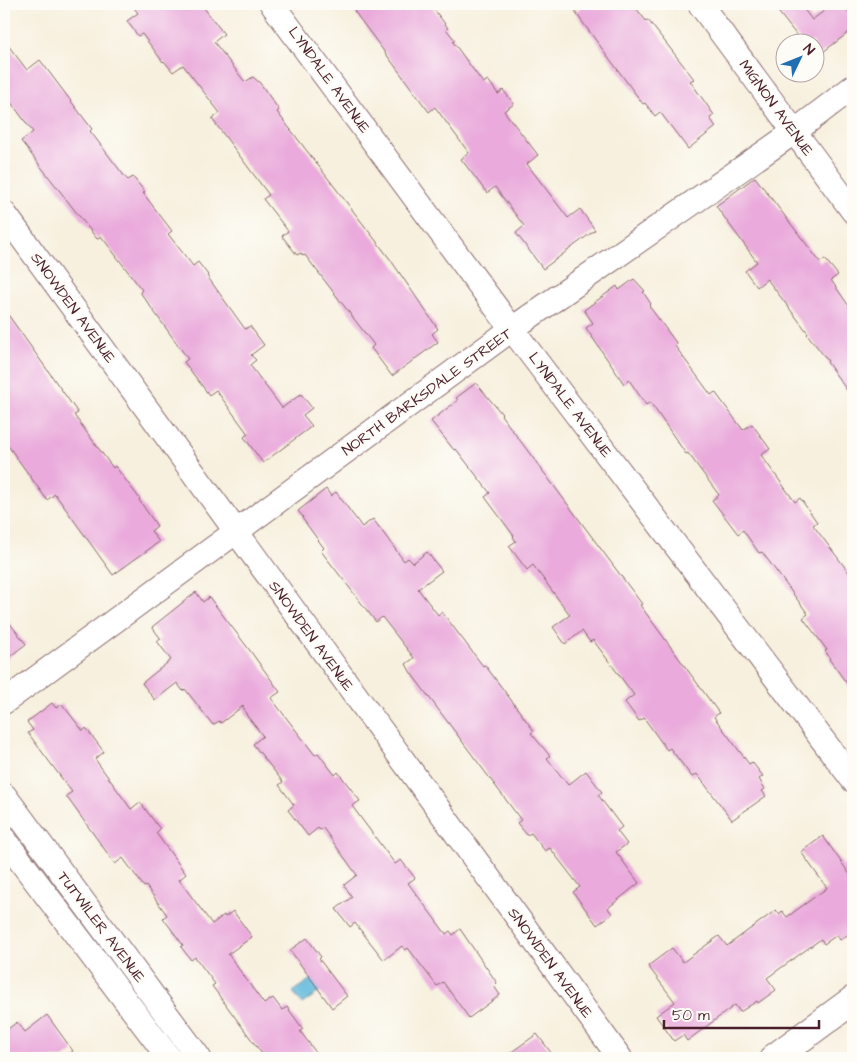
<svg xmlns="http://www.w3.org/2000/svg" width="857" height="1062" viewBox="0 0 857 1062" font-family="'Architects Daughter',sans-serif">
<rect width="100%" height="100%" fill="#fdfcf7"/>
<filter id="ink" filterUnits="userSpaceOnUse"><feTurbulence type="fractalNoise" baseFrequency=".02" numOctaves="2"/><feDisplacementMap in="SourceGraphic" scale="10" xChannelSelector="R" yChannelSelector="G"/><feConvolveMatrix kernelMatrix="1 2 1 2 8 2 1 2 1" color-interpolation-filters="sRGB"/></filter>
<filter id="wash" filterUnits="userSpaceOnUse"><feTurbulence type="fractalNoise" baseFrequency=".0096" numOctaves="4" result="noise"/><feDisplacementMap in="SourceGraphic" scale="20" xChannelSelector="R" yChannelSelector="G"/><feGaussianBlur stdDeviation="1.12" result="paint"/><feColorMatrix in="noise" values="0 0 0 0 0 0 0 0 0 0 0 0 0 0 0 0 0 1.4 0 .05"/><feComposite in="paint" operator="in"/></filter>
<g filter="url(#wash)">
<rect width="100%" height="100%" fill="#f7f0de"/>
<path fill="#5db8db" stroke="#546c83" d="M 319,973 L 328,986 L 302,1004 L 293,992 Z"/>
<g id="blocks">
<g fill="#eaabdc">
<path d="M 131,4 L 201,4 L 224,34 L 214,42 L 245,82 L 253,77 L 260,83 L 279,110 L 277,112 L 390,259 L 438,329 L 432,334 L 438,342 L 392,376 L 371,348 L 374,345 L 305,255 L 303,256 L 301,253 L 297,255 L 282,236 L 288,231 L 263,199 L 269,195 L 212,119 L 220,113 L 183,65 L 173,72 L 164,61 L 163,62 L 142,34 L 138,36 L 127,21 L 138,13 Z"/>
<path d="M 351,4 L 430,4 L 448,28 L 446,29 L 455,40 L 453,42 L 483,83 L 488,80 L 498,94 L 503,90 L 514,104 L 504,111 L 538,155 L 527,164 L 568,218 L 580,209 L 595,230 L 543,269 L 516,233 L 524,226 L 495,187 L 487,193 L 461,159 L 469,153 L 435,107 L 429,112 L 354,11 L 355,10 Z"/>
<path d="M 586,4 L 633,4 L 646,21 L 648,20 L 694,79 L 690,81 L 714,115 L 710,118 L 716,127 L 688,149 L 660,112 L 655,116 L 645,103 L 643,104 L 575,12 Z"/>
<path d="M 772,4 L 800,4 L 812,20 L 833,4 L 842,4 L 853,18 L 853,29 L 814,59 L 814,42 L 802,42 Z"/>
<path d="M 4,40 L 27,70 L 40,60 L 92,129 L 90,131 L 125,177 L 128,180 L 133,177 L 145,192 L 143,193 L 172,231 L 168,234 L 193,266 L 198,262 L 208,275 L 207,276 L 245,329 L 250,326 L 264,345 L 251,355 L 256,360 L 250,365 L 282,408 L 301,394 L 312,408 L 303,415 L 312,426 L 263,463 L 244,437 L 248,434 L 216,390 L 209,395 L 184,362 L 188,359 L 140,292 L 142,290 L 101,236 L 97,239 L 21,141 L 33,132 L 4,93 Z"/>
<path d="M 755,177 L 820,262 L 825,259 L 838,275 L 831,280 L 853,312 L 853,399 L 827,362 L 828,361 L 807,334 L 808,333 L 767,279 L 757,287 L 745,271 L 757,262 L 716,206 Z"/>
<path d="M 634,279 L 645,291 L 643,292 L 651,304 L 649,306 L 677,344 L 675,346 L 711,395 L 715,392 L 743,430 L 752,424 L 770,449 L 761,455 L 795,502 L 800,498 L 817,522 L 813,525 L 853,578 L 853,692 L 829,659 L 830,658 L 825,651 L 827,650 L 803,618 L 808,614 L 762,552 L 759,553 L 743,530 L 738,534 L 712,500 L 719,495 L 688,453 L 686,454 L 650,402 L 646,405 L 629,380 L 624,384 L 586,328 L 593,323 L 584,310 L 617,286 L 619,290 Z"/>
<path d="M 4,309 L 78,413 L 74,415 L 113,468 L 115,466 L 140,499 L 139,500 L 157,526 L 151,531 L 159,542 L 113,575 L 55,494 L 47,500 L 4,440 Z"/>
<path d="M 476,383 L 502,414 L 501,415 L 642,604 L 640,605 L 719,713 L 714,717 L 749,764 L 752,762 L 763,776 L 759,779 L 765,789 L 762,791 L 766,796 L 732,820 L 697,774 L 692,777 L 670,748 L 667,750 L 644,718 L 639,721 L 625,702 L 634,695 L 593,640 L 590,642 L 582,631 L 565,644 L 553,627 L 570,615 L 533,565 L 527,570 L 509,546 L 516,541 L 513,537 L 514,536 L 485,497 L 490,493 L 456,449 L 454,450 L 431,421 L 458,400 L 456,398 Z"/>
<path d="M 326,489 L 331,496 L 336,492 L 362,527 L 373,519 L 404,561 L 408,558 L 413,563 L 427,552 L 442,571 L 418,589 L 438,615 L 442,612 L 483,666 L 485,665 L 534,731 L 531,733 L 550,756 L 547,758 L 568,785 L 586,771 L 602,792 L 598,795 L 622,827 L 617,831 L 627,844 L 616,852 L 639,883 L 608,908 L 612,914 L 597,925 L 573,892 L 580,887 L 550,848 L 545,851 L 531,833 L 527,835 L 517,823 L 521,820 L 411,673 L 406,664 L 414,658 L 382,617 L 376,622 L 321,551 L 324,548 L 302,518 L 303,517 L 298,511 Z"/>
<path d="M 196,592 L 203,602 L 209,597 L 251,652 L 280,692 L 271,698 L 315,755 L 318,753 L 335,775 L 338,772 L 360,801 L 352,806 L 395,864 L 401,860 L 415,878 L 408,883 L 446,934 L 450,931 L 453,935 L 460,929 L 497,983 L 494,986 L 500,995 L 469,1018 L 443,982 L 437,986 L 408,948 L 405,950 L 402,946 L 384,960 L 355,923 L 350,927 L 336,909 L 352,897 L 344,885 L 357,875 L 323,828 L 320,830 L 318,828 L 308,836 L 288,810 L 294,805 L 279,785 L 283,782 L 253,744 L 263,736 L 247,716 L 243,706 L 221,723 L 219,721 L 213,725 L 185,689 L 183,691 L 177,683 L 155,700 L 142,683 L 171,660 L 157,641 L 161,639 L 152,627 Z"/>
<path d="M 4,616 L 26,644 L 4,661 Z"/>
<path d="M 52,703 L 56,708 L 62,704 L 83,731 L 86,728 L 104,752 L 95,759 L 131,809 L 140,802 L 160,829 L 156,833 L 186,874 L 179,880 L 212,924 L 224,915 L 225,917 L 233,911 L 252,937 L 228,954 L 264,1004 L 273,998 L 282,1010 L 287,1007 L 303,1029 L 300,1031 L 320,1058 L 265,1058 L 212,986 L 215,984 L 195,957 L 191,960 L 181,947 L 183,945 L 163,918 L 167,915 L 146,886 L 144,887 L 123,858 L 115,864 L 105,850 L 66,796 L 72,792 L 28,733 L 33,730 L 27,722 Z"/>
<path d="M 823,836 L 853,879 L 853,931 L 840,940 L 837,935 L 824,944 L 821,939 L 767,978 L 776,990 L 758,1003 L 757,1001 L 740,1012 L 735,1005 L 687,1041 L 683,1035 L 674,1041 L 656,1016 L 675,1002 L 648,966 L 672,948 L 683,962 L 719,936 L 727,946 L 776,910 L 779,914 L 782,911 L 787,917 L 827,888 L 801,852 Z"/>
<path d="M 307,938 L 321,957 L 319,959 L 347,996 L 332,1008 L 290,950 Z"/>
<path d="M 47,1015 L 73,1051 L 64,1058 L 4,1058 L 4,1032 L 17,1022 L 25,1032 Z"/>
<path d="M 537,1034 L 555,1058 L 503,1058 Z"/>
</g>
</g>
</g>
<g filter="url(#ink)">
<use href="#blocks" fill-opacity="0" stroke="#87686a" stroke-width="1"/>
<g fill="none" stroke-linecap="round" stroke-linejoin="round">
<defs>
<g id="street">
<path d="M 272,4 L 512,329 L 853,780"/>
<path d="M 700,4 L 853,211"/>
<path d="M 4,213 L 620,1058"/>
<path d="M 4,702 L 512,329 L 794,132 L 853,87"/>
<path d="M 4,795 L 199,1058"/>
<path d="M 4,839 L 169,1058"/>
</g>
<path id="secondary" d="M 774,1058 L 853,1000"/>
</defs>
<use href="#street" stroke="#87686a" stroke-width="26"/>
<use href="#secondary" stroke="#87686a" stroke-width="30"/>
<use href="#street" stroke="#fff" stroke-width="24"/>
<use href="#secondary" stroke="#fff" stroke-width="28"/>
</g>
</g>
<g text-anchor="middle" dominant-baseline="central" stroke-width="5" stroke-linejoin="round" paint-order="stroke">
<g font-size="15" fill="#4a1f2b" stroke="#fdfcf7">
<text transform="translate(329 80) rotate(54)">LYNDALE AVENUE</text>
<text transform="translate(776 108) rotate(54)">MIGNON AVENUE</text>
<text transform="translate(73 308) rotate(54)">SNOWDEN AVENUE</text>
<text transform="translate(427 392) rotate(-36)">NORTH BARKSDALE STREET</text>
<text transform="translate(570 405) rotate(53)">LYNDALE AVENUE</text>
<text transform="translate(311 636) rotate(54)">SNOWDEN AVENUE</text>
<text transform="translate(101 927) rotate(53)">TUTWILER AVENUE</text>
<text transform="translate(550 963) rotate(54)">SNOWDEN AVENUE</text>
</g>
</g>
<rect width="857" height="1062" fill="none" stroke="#fdfcf7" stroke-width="20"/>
<g transform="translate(800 58) rotate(47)"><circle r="24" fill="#fdfcf7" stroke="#b5a4a5"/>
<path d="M0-4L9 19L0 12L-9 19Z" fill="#1f6fb2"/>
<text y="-8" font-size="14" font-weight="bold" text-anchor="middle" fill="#4a1f2b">N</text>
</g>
<path d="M664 1020v8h155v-8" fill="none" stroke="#4a1f2b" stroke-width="2.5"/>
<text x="672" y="1020" font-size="15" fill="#4a1f2b" stroke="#fdfcf7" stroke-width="4" paint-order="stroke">50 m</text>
</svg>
